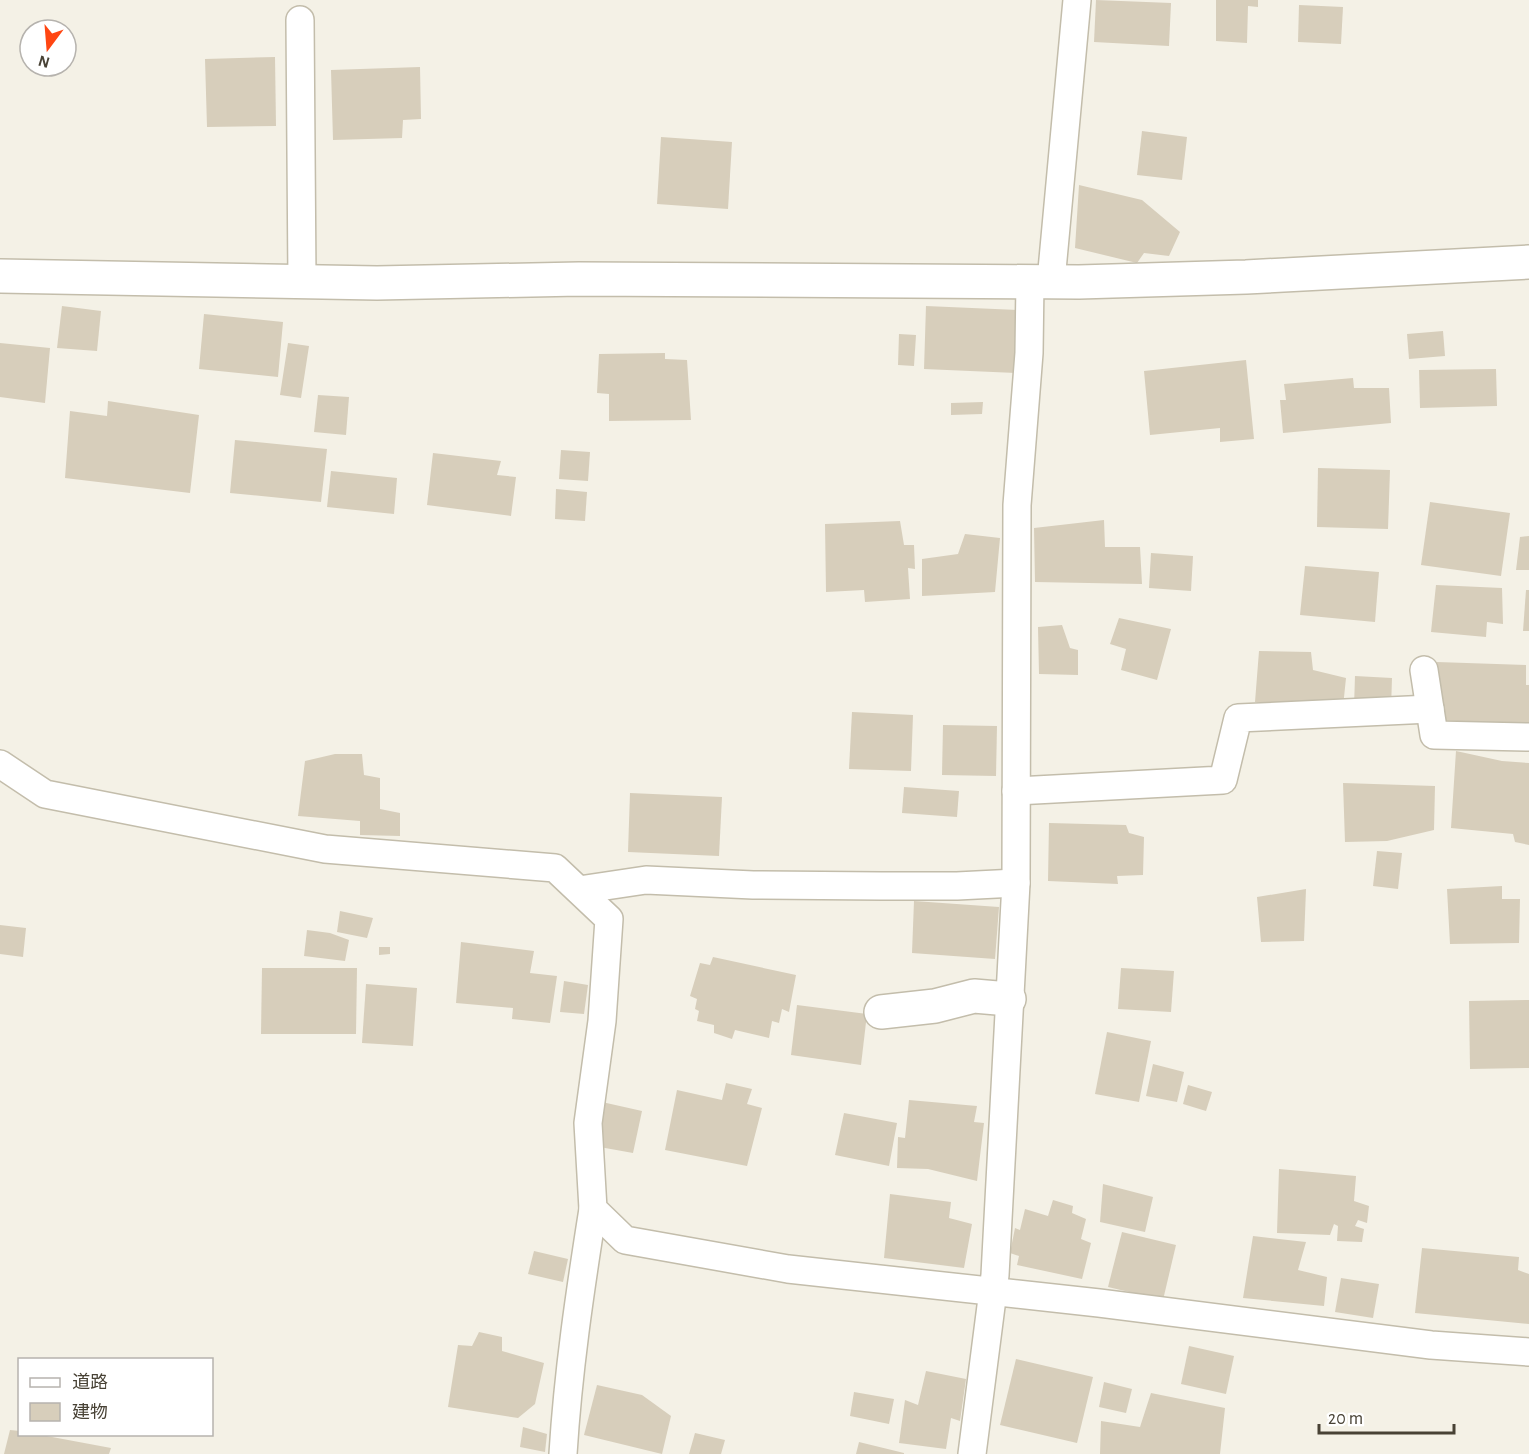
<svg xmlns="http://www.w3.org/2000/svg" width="1529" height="1454" viewBox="0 0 1529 1454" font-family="'Alegreya Sans','Noto Sans JP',sans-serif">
<rect width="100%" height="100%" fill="#f4f1e6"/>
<g fill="#d7cebb">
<path d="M 1096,0 L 1171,3 L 1169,46 L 1094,42 Z"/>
<path d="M 1216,0 L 1258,0 L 1258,7 L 1248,6 L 1247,43 L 1216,41 Z"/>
<path d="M 1299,5 L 1343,7 L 1341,44 L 1298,42 Z"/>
<path d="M 275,57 L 276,126 L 207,127 L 205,59 Z"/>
<path d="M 420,67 L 421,119 L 403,120 L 402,138 L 333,140 L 331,70 Z"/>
<path d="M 1142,131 L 1187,137 L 1182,180 L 1137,175 Z"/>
<path d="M 661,137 L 732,142 L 728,209 L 657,204 Z"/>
<path d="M 1079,185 L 1142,200 L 1180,232 L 1169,256 L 1144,253 L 1137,263 L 1075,248 Z"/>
<path d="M 62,306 L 101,311 L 97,351 L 57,348 Z"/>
<path d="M 926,306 L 1019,310 L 1016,373 L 924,369 Z"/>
<path d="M 204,314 L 283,322 L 278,377 L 199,369 Z"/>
<path d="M 1443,331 L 1445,356 L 1409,359 L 1407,334 Z"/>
<path d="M 899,334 L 916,335 L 914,366 L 898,365 Z"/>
<path d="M 0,343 L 50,348 L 45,403 L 0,397 Z"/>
<path d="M 288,343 L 309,346 L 301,398 L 280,395 Z"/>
<path d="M 665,353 L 665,359 L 687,360 L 691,420 L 609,421 L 609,394 L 597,393 L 599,354 Z"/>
<path d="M 1246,360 L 1254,439 L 1220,442 L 1220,428 L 1150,435 L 1144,371 Z"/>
<path d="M 1496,369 L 1497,406 L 1420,408 L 1419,370 Z"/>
<path d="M 1353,378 L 1354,388 L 1389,388 L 1391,423 L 1283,433 L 1280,400 L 1286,400 L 1284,384 Z"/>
<path d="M 318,395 L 349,397 L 346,435 L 314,432 Z"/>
<path d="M 108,401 L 199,415 L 190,493 L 65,478 L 70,411 L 107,416 Z"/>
<path d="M 983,402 L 982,414 L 951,415 L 951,403 Z"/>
<path d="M 235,440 L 327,449 L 321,502 L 230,493 Z"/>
<path d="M 561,450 L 590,452 L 588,481 L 559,479 Z"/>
<path d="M 433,453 L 501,461 L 497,475 L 516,477 L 511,516 L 427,505 Z"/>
<path d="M 1318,468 L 1390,470 L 1388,529 L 1317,527 Z"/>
<path d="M 331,471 L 397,478 L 394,514 L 327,507 Z"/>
<path d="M 556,489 L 587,492 L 585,521 L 555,519 Z"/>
<path d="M 1430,502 L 1510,513 L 1501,576 L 1421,565 Z"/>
<path d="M 1104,520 L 1105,547 L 1140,547 L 1142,584 L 1035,582 L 1034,528 Z"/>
<path d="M 900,521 L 904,545 L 914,545 L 915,569 L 908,568 L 910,599 L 865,602 L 864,590 L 826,592 L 825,524 Z"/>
<path d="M 965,534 L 1000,538 L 995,592 L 922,596 L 922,559 L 958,554 Z"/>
<path d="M 1529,536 L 1529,570 L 1516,570 L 1520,537 Z"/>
<path d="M 1151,553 L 1193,556 L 1191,591 L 1149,588 Z"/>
<path d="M 1305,566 L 1379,572 L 1375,622 L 1300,615 Z"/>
<path d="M 1436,585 L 1502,588 L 1503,624 L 1487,622 L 1486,637 L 1431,632 Z"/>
<path d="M 1526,590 L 1529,590 L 1529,631 L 1523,631 Z"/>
<path d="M 1119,618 L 1171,629 L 1157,680 L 1121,670 L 1126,649 L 1110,644 Z"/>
<path d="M 1062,625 L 1070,648 L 1078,650 L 1078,675 L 1039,674 L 1038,627 Z"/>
<path d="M 1259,651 L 1311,652 L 1313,670 L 1346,678 L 1343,707 L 1255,702 Z"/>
<path d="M 1437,662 L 1526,665 L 1526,685 L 1529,685 L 1529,730 L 1437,725 Z"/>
<path d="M 1355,676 L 1392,678 L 1391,709 L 1354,707 Z"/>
<path d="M 852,712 L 913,715 L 911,771 L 849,769 Z"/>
<path d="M 943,725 L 997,726 L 996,776 L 942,775 Z"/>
<path d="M 1456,751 L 1502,761 L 1529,763 L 1529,845 L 1515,842 L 1513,834 L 1451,828 Z"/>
<path d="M 335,754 L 362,754 L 364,775 L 380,778 L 380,809 L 400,813 L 400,836 L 360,835 L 360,821 L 298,816 L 305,761 Z"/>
<path d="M 1343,783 L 1435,786 L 1434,830 L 1387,841 L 1345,842 Z"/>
<path d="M 904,787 L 959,791 L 957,817 L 902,813 Z"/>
<path d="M 630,793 L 722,797 L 719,856 L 628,852 Z"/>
<path d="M 1049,823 L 1126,825 L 1129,833 L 1144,837 L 1143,875 L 1117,876 L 1118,884 L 1048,881 Z"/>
<path d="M 1377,851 L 1402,853 L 1398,889 L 1373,886 Z"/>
<path d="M 1502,886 L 1502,899 L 1520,899 L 1519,943 L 1450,944 L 1447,889 Z"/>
<path d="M 1306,889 L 1304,941 L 1261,942 L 1257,897 Z"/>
<path d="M 914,901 L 999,907 L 995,959 L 912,953 Z"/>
<path d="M 340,911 L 373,918 L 367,938 L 337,932 Z"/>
<path d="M 0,925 L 26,928 L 23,957 L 0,954 Z"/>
<path d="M 307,930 L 330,933 L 349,940 L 345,961 L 304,956 Z"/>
<path d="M 461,942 L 534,951 L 530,973 L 557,976 L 550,1023 L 512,1019 L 513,1008 L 456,1003 Z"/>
<path d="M 379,947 L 390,947 L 390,954 L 379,955 Z"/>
<path d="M 713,957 L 796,975 L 789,1012 L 782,1009 L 779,1023 L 772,1021 L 769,1038 L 735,1030 L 732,1039 L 714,1033 L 714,1025 L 697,1021 L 699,1011 L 695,1009 L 697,999 L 690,996 L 700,963 L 710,965 Z"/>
<path d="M 262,968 L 357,968 L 356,1034 L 261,1034 Z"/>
<path d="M 1121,968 L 1174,971 L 1171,1012 L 1118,1009 Z"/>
<path d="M 564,981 L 588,985 L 584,1014 L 560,1012 Z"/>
<path d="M 366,984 L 417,988 L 413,1046 L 362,1043 Z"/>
<path d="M 1529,1000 L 1529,1068 L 1470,1069 L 1469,1001 Z"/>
<path d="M 797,1005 L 867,1014 L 861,1065 L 791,1055 Z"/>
<path d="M 1107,1032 L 1151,1041 L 1139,1102 L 1095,1094 Z"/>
<path d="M 1153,1064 L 1184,1072 L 1177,1102 L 1146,1096 Z"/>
<path d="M 726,1083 L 752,1089 L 747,1104 L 762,1108 L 747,1166 L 665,1150 L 677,1090 L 722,1100 Z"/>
<path d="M 1188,1085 L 1212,1092 L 1206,1111 L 1183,1104 Z"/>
<path d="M 909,1100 L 977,1106 L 974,1122 L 984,1123 L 977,1181 L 928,1169 L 897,1168 L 898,1137 L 905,1138 Z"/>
<path d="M 602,1102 L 642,1111 L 633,1153 L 594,1146 Z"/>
<path d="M 844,1113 L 897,1123 L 889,1166 L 835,1155 Z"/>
<path d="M 1279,1169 L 1356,1176 L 1354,1201 L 1369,1206 L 1367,1223 L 1358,1220 L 1355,1226 L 1364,1229 L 1362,1242 L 1337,1241 L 1338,1226 L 1334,1224 L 1330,1235 L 1277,1233 Z"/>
<path d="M 1103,1184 L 1153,1197 L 1145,1232 L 1100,1222 Z"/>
<path d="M 890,1194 L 951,1202 L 949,1218 L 972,1224 L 964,1268 L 884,1258 Z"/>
<path d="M 1053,1200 L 1073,1206 L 1072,1213 L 1086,1219 L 1081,1239 L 1091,1243 L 1082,1279 L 1017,1265 L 1019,1256 L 1010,1253 L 1015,1228 L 1020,1230 L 1025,1209 L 1048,1216 Z"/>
<path d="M 1122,1232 L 1176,1245 L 1163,1300 L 1108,1287 Z"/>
<path d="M 1253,1236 L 1306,1242 L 1298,1270 L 1327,1277 L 1324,1306 L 1243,1298 Z"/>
<path d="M 1422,1248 L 1519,1257 L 1518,1270 L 1529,1274 L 1529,1324 L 1415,1313 Z"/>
<path d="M 534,1251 L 568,1259 L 563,1282 L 528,1274 Z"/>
<path d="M 1341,1278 L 1379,1284 L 1373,1318 L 1335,1312 Z"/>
<path d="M 479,1332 L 502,1337 L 502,1351 L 544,1363 L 535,1404 L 518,1418 L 448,1407 L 458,1345 L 472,1346 Z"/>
<path d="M 1189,1346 L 1234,1356 L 1226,1394 L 1181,1384 Z"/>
<path d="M 1016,1359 L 1093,1377 L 1077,1443 L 1000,1425 Z"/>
<path d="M 926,1371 L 966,1379 L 960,1421 L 951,1418 L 946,1449 L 899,1443 L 905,1400 L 918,1405 Z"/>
<path d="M 1104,1382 L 1132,1389 L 1126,1413 L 1099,1407 Z"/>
<path d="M 597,1385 L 642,1395 L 671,1416 L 662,1454 L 584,1435 Z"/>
<path d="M 854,1392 L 894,1399 L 889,1424 L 850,1416 Z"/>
<path d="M 1151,1393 L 1225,1408 L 1220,1454 L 1100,1454 L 1101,1421 L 1140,1427 Z"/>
<path d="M 523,1427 L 547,1434 L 545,1452 L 520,1447 Z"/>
<path d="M 10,1430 L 20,1431 L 20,1434 L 36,1434 L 111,1448 L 109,1454 L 4,1454 Z"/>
<path d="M 695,1433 L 725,1440 L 721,1454 L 689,1454 Z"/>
<path d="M 859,1442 L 904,1453 L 904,1454 L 856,1454 Z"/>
</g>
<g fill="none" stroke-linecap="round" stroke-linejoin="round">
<defs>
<g id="service">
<path d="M 300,20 L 302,281"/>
<path d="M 1051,281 L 1077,0"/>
<path d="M 1424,670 L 1434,735 L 1529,737"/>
<path d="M 0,764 L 45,794 L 325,849 L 555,868 L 609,919 L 602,1021 L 588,1123 L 593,1209 L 625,1240 L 788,1269 L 1099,1303 L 1431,1345 L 1529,1352"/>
<path d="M 1016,791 L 1223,780 L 1238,718 L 1430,709"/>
<path d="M 579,890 L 646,880 L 753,885 L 881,886 L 957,886 L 1016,883"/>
<path d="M 563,1454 C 568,1372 580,1291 593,1209"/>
<path d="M 972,1454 L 995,1275 L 1016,883 L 1017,505 L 1029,353 L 1030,281"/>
</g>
<g id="minor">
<path d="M 0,276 L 377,283 L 579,279 L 1079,282 L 1246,277 L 1529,262"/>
<path d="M 881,1012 L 935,1006 L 974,996 L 1009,999"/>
</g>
</defs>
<use href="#service" stroke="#c3bdab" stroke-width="30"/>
<use href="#minor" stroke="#c3bdab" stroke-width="36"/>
<use href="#service" stroke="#fff" stroke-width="27"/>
<use href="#minor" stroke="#fff" stroke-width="33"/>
</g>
<rect x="18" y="1358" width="195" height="78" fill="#ffffff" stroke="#b6b3ae" stroke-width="1.5"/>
<rect x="30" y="1378" width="30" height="9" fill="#ffffff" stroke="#b6b3ae" stroke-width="1.5"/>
<text x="72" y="1388" font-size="18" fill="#484235">道路</text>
<rect x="30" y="1403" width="30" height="18" fill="#d7cebb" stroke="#b6b3ae" stroke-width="1.5"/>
<text x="72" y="1418" font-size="18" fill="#484235">建物</text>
<g transform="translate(48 48) rotate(196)"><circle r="28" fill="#ffffff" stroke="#b6b3ae" stroke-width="1.5"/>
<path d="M0-4.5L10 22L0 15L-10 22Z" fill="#ff4612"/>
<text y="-9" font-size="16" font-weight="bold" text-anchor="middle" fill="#484235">N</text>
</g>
<path d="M1319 1424v9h135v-9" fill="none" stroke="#484235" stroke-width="3"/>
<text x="1328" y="1424" font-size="18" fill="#484235" stroke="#ffffff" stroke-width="4.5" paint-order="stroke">20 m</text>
</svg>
